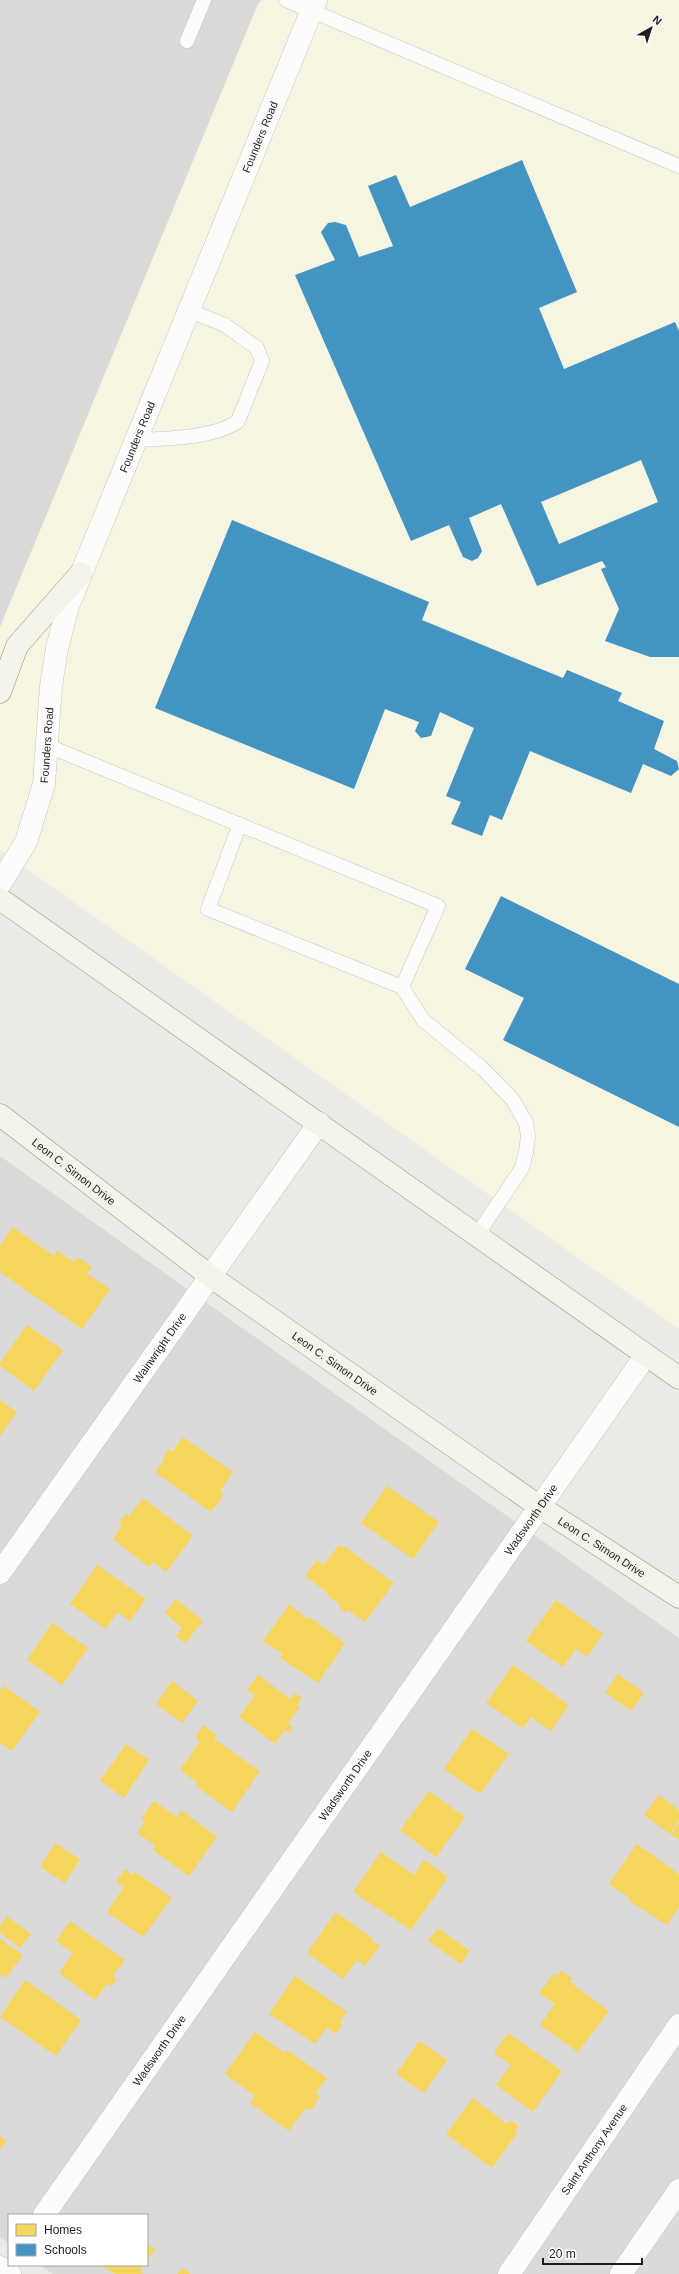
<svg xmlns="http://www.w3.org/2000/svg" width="679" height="2274" viewBox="0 0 679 2274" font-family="Helvetica,sans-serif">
<rect width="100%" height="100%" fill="#eceae7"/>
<path fill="#dbdad8" d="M 0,1156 L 679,1638 L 679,2274 L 53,2274 L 40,2265 L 147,2265 L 147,2215 L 9,2215 L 9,2243 L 0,2237 Z"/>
<path fill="#f6f5e2" d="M 0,0 L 679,0 L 679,1329 L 0,850 Z"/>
<path fill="#dadad8" d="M 0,0 L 262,0 L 258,4 L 0,627 Z"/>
<g fill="#f6d55c">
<path d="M 13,1227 L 54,1256 L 57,1251 L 74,1262 L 78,1257 L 92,1267 L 87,1274 L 110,1289 L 82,1329 L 0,1272 L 0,1246 Z"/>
<path d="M 27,1325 L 63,1350 L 34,1391 L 0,1366 L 0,1363 Z"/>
<path d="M 0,1400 L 17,1412 L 0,1436 Z"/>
<path d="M 183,1437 L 233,1472 L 220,1491 L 224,1495 L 211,1512 L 155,1472 L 165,1459 L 163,1457 L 169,1449 L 172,1452 Z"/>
<path d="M 387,1486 L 439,1522 L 413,1559 L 361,1523 Z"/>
<path d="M 143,1498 L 193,1536 L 166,1572 L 153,1562 L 149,1567 L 113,1539 L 122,1526 L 119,1523 L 126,1513 L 129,1516 Z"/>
<path d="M 339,1545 L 343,1548 L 344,1546 L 394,1583 L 365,1622 L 348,1610 L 346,1613 L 339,1607 L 340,1605 L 327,1595 L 328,1593 L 305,1576 L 317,1560 L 324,1565 Z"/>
<path d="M 97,1565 L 146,1599 L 130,1621 L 117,1612 L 106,1629 L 70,1604 Z"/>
<path d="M 176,1599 L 203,1621 L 185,1643 L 176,1636 L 182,1628 L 165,1613 Z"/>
<path d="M 556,1600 L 603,1634 L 587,1657 L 576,1649 L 563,1667 L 526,1641 Z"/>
<path d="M 289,1605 L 308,1619 L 310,1617 L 345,1643 L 318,1683 L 280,1658 L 283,1654 L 263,1641 Z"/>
<path d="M 52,1623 L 88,1648 L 62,1685 L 27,1660 Z"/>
<path d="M 513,1665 L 569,1705 L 551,1731 L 531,1717 L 523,1728 L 486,1703 Z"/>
<path d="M 618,1674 L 644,1693 L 631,1711 L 605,1692 Z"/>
<path d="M 258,1675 L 290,1699 L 295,1693 L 302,1698 L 297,1704 L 300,1707 L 288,1723 L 293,1728 L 289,1733 L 285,1730 L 275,1744 L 239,1717 L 255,1695 L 247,1690 Z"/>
<path d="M 172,1681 L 198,1701 L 182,1723 L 156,1704 Z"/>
<path d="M 4,1686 L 40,1712 L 12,1751 L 0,1743 L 0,1691 Z"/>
<path d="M 203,1725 L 217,1735 L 214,1739 L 260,1771 L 232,1812 L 195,1785 L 197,1782 L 180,1770 L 200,1741 L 195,1738 Z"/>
<path d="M 472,1729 L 509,1754 L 480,1794 L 444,1769 Z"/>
<path d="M 126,1744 L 149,1760 L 124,1798 L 100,1781 Z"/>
<path d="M 429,1791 L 465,1817 L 436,1857 L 400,1830 Z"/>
<path d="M 659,1795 L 679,1810 L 679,1821 L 670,1834 L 644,1815 Z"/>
<path d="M 154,1801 L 177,1817 L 181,1810 L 217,1837 L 189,1876 L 153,1850 L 156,1846 L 137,1833 L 145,1822 L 141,1819 Z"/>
<path d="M 679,1823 L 679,1840 L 671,1835 Z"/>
<path d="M 55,1843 L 80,1859 L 65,1883 L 40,1867 Z"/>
<path d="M 637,1844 L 679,1874 L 679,1907 L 667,1925 L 628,1900 L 630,1898 L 609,1884 Z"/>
<path d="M 381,1852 L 414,1875 L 424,1860 L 448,1877 L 411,1930 L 353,1892 Z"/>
<path d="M 125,1869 L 133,1875 L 135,1872 L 172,1898 L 143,1937 L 107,1912 L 124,1887 L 116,1882 Z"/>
<path d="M 336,1912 L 373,1939 L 372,1941 L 380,1946 L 365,1966 L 357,1960 L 343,1979 L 307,1953 Z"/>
<path d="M 7,1916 L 31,1934 L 20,1948 L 0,1933 L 0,1926 Z"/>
<path d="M 70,1921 L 125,1960 L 113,1976 L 117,1979 L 111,1986 L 107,1984 L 95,2000 L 59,1973 L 73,1953 L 56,1941 Z"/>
<path d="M 438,1928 L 470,1951 L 461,1964 L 428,1941 Z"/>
<path d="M 0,1939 L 23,1955 L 6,1978 L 0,1974 Z"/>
<path d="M 561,1971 L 573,1979 L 570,1982 L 609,2011 L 578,2052 L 540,2025 L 555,2004 L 539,1993 L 554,1974 L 557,1976 Z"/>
<path d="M 295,1976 L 347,2012 L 340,2022 L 343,2024 L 336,2034 L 327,2027 L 315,2044 L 269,2014 Z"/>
<path d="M 25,1980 L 81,2020 L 56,2056 L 0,2017 Z"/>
<path d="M 255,2032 L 285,2053 L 287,2050 L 327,2078 L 316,2093 L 320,2097 L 310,2111 L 305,2108 L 289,2131 L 250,2103 L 255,2096 L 225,2074 Z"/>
<path d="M 508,2033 L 562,2071 L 533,2112 L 496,2085 L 511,2065 L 494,2053 Z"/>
<path d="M 419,2041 L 447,2060 L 424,2093 L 396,2074 Z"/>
<path d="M 473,2098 L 507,2124 L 510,2120 L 519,2126 L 515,2130 L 518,2132 L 492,2168 L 446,2134 Z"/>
<path d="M 0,2136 L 6,2141 L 0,2149 Z"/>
<path d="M 147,2244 L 155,2249 L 147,2261 Z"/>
<path d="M 101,2265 L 144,2265 L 140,2272 L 144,2274 L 115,2274 Z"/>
<path d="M 182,2268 L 191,2274 L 177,2274 Z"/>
</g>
<g fill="#4393c3" fill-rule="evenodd">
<path d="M 522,160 L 577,292 L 539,308 L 564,369 L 675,322 L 679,331 L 679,657 L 650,657 L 605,641 L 619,609 L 601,569 L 606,567 L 602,561 L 537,586 L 501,504 L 469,518 L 482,551 L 478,558 L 472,561 L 463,557 L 449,525 L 411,541 L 295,275 L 335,260 L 321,232 L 328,223 L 335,222 L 346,225 L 359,257 L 393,246 L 368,186 L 396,175 L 410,207 ZM 641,460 L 658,502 L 559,544 L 541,502 Z"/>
<path d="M 232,520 L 429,602 L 422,620 L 563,678 L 567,670 L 622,693 L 618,701 L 664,721 L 654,749 L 677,761 L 679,769 L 671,776 L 643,764 L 631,793 L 530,751 L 502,820 L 490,815 L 482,836 L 451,824 L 461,802 L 446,796 L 474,728 L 440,712 L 431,736 L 421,738 L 415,731 L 419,722 L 385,709 L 354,789 L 155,708 Z"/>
<path d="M 501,896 L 679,984 L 679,1127 L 503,1040 L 524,998 L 465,969 Z"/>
</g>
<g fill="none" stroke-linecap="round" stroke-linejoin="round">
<defs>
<g id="service">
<path d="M 286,0 L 679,166"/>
<path d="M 187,41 L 204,0"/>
<path d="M 135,440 C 164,439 216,438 238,421 L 262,361 L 257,348 L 225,325 L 188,310"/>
<path d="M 48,746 L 438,906 L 402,987 L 423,1020 L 482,1068 L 513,1100 L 526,1123 L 528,1136 L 526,1152 L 522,1168 L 477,1235"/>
<path d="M 240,824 L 208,909 L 402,987"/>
</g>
<g id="minor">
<path id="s1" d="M 0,884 L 26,842 L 44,784 L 51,686 L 57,648 L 68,606 L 316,0"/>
<path id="s2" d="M 0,1573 L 319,1123"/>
<path id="s3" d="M 44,2215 L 646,1355"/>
<path id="s4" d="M 509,2274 L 679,2025"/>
<path d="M 621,2274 L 679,2190"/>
</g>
<path id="tertiary" d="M 0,2267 L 10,2274"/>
<g id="secondary">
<path d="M 0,692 L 17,646 L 81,573"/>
<path d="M 0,899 L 679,1378"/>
<path id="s5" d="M 0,1115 L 210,1276 L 540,1507 L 679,1597"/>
</g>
</defs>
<use href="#service" stroke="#c5c4c3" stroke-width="15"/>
<use href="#minor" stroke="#c5c4c3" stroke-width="23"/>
<use href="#tertiary" stroke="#c5c4c3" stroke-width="23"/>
<use href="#secondary" stroke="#95967e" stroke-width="23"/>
<use href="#service" stroke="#fcfcfb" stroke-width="14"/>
<use href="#minor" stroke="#fcfcfb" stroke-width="22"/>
<use href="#tertiary" stroke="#fcfcfb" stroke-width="22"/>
<use href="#secondary" stroke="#f3f3ea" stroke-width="22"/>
</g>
<g text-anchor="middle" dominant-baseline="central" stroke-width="4" stroke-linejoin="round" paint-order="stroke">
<g font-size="11" fill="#1e1e1e" stroke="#fff">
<text stroke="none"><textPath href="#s1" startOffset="797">Founders Road</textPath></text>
<text stroke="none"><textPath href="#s1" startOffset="473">Founders Road</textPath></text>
<text stroke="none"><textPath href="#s1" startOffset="149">Founders Road</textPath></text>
<text stroke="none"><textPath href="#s5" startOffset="93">Leon C. Simon Drive</textPath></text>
<text stroke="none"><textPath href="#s2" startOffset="276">Wainwright Drive</textPath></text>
<text stroke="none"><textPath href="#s5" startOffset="417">Leon C. Simon Drive</textPath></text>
<text stroke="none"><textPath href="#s3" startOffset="849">Wadsworth Drive</textPath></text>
<text stroke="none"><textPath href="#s5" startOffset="741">Leon C. Simon Drive</textPath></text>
<text stroke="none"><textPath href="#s3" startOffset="525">Wadsworth Drive</textPath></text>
<text stroke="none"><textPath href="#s3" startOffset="201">Wadsworth Drive</textPath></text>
<text stroke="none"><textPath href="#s4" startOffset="151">Saint Anthony Avenue</textPath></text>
</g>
</g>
<rect x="8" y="2214" width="140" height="52" fill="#ffffff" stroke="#a5a5a5"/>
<rect x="16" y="2224" width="20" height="12" fill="#f6d55c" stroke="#a5a5a5"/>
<text x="44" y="2234" font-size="12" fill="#1e1e1e">Homes</text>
<rect x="16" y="2244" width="20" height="12" fill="#4393c3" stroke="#a5a5a5"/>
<text x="44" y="2254" font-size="12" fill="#1e1e1e">Schools</text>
<g transform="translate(651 28) rotate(39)" stroke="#ffffff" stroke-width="3" paint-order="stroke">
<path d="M0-3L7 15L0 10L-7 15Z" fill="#1e1e1e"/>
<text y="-6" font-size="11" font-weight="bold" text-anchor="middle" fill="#1e1e1e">N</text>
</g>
<path d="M543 2258v6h99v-6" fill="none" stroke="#1e1e1e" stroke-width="2"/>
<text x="549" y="2258" font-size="12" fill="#1e1e1e" stroke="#ffffff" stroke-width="3" paint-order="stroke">20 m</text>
</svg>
